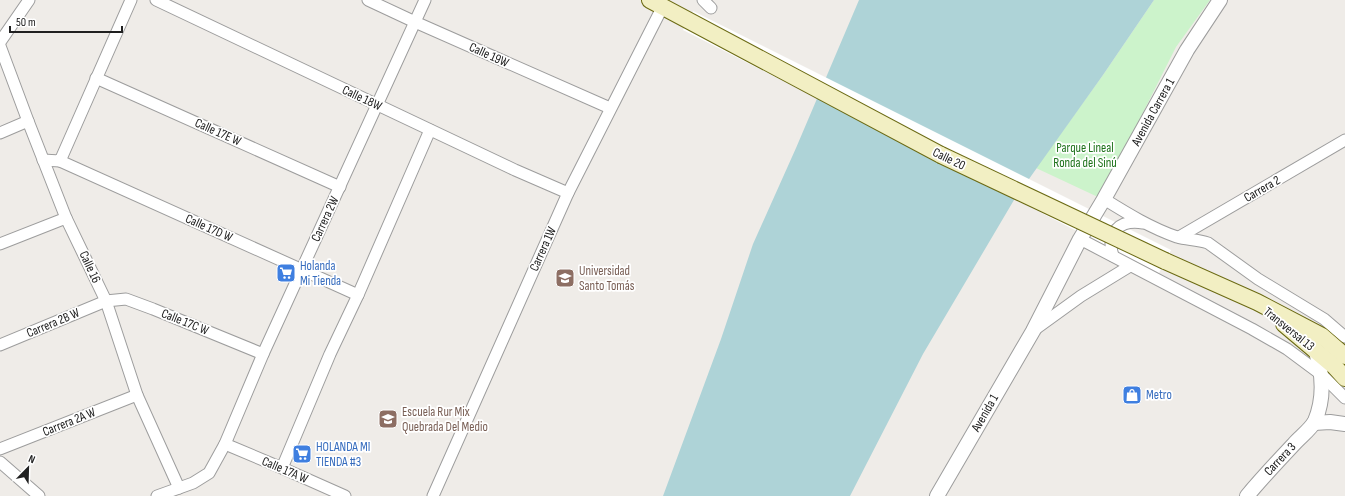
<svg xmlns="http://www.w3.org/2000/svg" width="1345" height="496" viewBox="0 0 1345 496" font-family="'Sofia Sans Condensed',sans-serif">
<rect width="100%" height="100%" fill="#efece8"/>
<path fill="#ccf3cb" d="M 1154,0 L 1210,0 L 1176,47 L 1100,198 L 1036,168 L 1103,75 Z"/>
<path fill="#aed3d7" d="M 859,0 L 1154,0 L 1103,75 L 1014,200 L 923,354 L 850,496 L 663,496 L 721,339 L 753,244 L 796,148 Z"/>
<path fill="#fff" d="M 693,11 L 1171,250 L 1159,273 L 683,30 Z"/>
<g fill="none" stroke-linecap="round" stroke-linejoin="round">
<defs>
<g id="minor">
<path d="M 156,0 L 515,170 L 568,193"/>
<path d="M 368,0 L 415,22 L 610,108"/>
<path d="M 703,0 L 711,8"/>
<path d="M 0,42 L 29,0"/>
<path d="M 0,46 L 28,121 L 66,218 L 106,301 L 137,395 L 179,488"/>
<path d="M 96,78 L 340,187"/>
<path d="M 0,133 L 28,121"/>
<path d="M 43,160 L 60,161 L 131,0"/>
<path d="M 60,161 L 358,295"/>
<path d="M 1104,199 C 1128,214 1151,228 1177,237 C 1187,240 1197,239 1208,243 L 1258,279 L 1324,319 L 1345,337"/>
<path d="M 1179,237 L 1345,140"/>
<path d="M 1080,239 L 1252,329 L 1287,349 L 1322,375 L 1345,398"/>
<path d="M 0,244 L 66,218"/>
<path d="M 1113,256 C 1106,233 1119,219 1143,223"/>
<path d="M 1034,330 L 1081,296 L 1130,266"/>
<path d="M 0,345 L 106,301 L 126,299 L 153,309 L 263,354"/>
<path d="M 225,444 L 282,468 L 345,496"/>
<path d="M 0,449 L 137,395"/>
<path d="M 0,462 L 39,496"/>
<path d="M 282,468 L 330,354 L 358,295 L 430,130"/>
<path d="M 157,496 L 193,483 L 209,473 L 225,444 L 263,354 L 425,0"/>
<path d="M 433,496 L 568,193 L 663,6"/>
</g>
<g id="tertiary">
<path d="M 1314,423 L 1330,422 L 1345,424"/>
<path d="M 937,496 L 1033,331 L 1080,239 L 1104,199 L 1187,50 L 1220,0"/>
<path d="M 1247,496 C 1262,478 1278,461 1294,444 C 1300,437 1311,429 1315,421 C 1325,397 1323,373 1315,349"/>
</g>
<g id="secondary">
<path d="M 650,0 L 941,155"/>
<path d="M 1165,261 L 1257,302 L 1322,336 L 1345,356"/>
<path d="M 1284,324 L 1335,367 L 1345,378"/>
</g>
</defs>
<use href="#minor" stroke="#9d9d9d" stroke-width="13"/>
<use href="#tertiary" stroke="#9d9d9d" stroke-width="16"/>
<use href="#secondary" stroke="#6b6a13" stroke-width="18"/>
<use href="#minor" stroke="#fff" stroke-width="11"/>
<use href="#tertiary" stroke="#fff" stroke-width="14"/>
<use href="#secondary" stroke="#f2efc3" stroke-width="16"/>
<defs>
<path id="secondary-bridge" d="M 941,155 L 1165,261"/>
</defs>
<use href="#secondary-bridge" stroke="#6b6a13" stroke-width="18" stroke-linecap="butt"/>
<use href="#secondary-bridge" stroke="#f2efc3" stroke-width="16"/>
</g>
<defs>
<symbol id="supermarket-square" viewBox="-11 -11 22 22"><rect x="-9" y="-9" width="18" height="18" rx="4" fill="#3f7fe0" stroke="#fff"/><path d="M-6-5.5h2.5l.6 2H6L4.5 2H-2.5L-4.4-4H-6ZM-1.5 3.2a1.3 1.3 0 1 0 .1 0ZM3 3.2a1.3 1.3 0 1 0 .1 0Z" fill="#fff"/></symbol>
<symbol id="school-square" viewBox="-11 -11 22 22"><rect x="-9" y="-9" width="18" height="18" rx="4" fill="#8d6e63" stroke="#fff"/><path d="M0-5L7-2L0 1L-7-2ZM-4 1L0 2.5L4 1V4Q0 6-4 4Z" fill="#fff"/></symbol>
<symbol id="shop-square" viewBox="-11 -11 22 22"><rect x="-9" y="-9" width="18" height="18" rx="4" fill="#3f7fe0" stroke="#fff"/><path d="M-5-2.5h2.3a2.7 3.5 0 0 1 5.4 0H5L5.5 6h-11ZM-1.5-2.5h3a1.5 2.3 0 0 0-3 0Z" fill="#fff"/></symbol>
</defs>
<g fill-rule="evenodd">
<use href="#supermarket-square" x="275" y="262" width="22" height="22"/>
<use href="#school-square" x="554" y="267" width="22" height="22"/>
<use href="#shop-square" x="1121" y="384" width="22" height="22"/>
<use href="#school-square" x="377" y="408" width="22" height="22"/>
<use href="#supermarket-square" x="291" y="443" width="22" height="22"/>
</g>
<g text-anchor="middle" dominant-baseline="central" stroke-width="3.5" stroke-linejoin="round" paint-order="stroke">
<g font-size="13" fill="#202020" stroke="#fff">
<text transform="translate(489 55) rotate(24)">Calle 19W</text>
<text transform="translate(362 98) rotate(25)">Calle 18W</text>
<text transform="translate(1153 112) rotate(-61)">Avenida Carrera 1</text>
<text transform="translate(218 132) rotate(24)">Calle 17E W</text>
<text transform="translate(949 159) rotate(26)">Calle 20</text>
<text transform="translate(1262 189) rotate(-30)">Carrera 2</text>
<text transform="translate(325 219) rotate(-65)">Carrera 2W</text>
<text transform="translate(209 228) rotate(24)">Calle 17D W</text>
<text transform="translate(543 249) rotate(-66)">Carrera 1W</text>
<text transform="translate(90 267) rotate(65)">Calle 16</text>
<text transform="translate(185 322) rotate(22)">Calle 17C W</text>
<text transform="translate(53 323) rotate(-23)">Carrera 2B W</text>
<text transform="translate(1289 329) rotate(39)">Transversal 13</text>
<text transform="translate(985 413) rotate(-60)">Avenida 1</text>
<text transform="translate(69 422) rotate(-22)">Carrera 2A W</text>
<text transform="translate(1280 459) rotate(-47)">Carrera 3</text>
<text transform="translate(285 470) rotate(23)">Calle 17A W</text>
</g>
<g font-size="13" fill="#1d721a" stroke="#fff">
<text x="1085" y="148">Parque Lineal<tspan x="1085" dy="15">Ronda del Sinú</tspan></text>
</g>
<g font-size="13" fill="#366cbe" stroke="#fff" text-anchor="start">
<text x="300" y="266">Holanda<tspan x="300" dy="15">Mi Tienda</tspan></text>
<text x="1146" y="395">Metro</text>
<text x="316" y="447">HOLANDA MI<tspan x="316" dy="15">TIENDA #3</tspan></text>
</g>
<g font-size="13" fill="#785e54" stroke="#fff" text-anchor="start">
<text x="579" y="271">Universidad<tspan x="579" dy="15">Santo Tomás</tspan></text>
<text x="402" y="412">Escuela Rur Mix<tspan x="402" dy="15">Quebrada Del Medio</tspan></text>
</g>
</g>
<g transform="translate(28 468) rotate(23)" stroke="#ffffff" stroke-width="3" paint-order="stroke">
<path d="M0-3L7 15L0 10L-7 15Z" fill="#202020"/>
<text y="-6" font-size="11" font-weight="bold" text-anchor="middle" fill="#202020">N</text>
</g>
<path d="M10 26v6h112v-6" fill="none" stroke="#202020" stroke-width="2"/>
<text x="16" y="26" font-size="12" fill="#202020" stroke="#ffffff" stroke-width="3" paint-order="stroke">50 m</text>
</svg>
